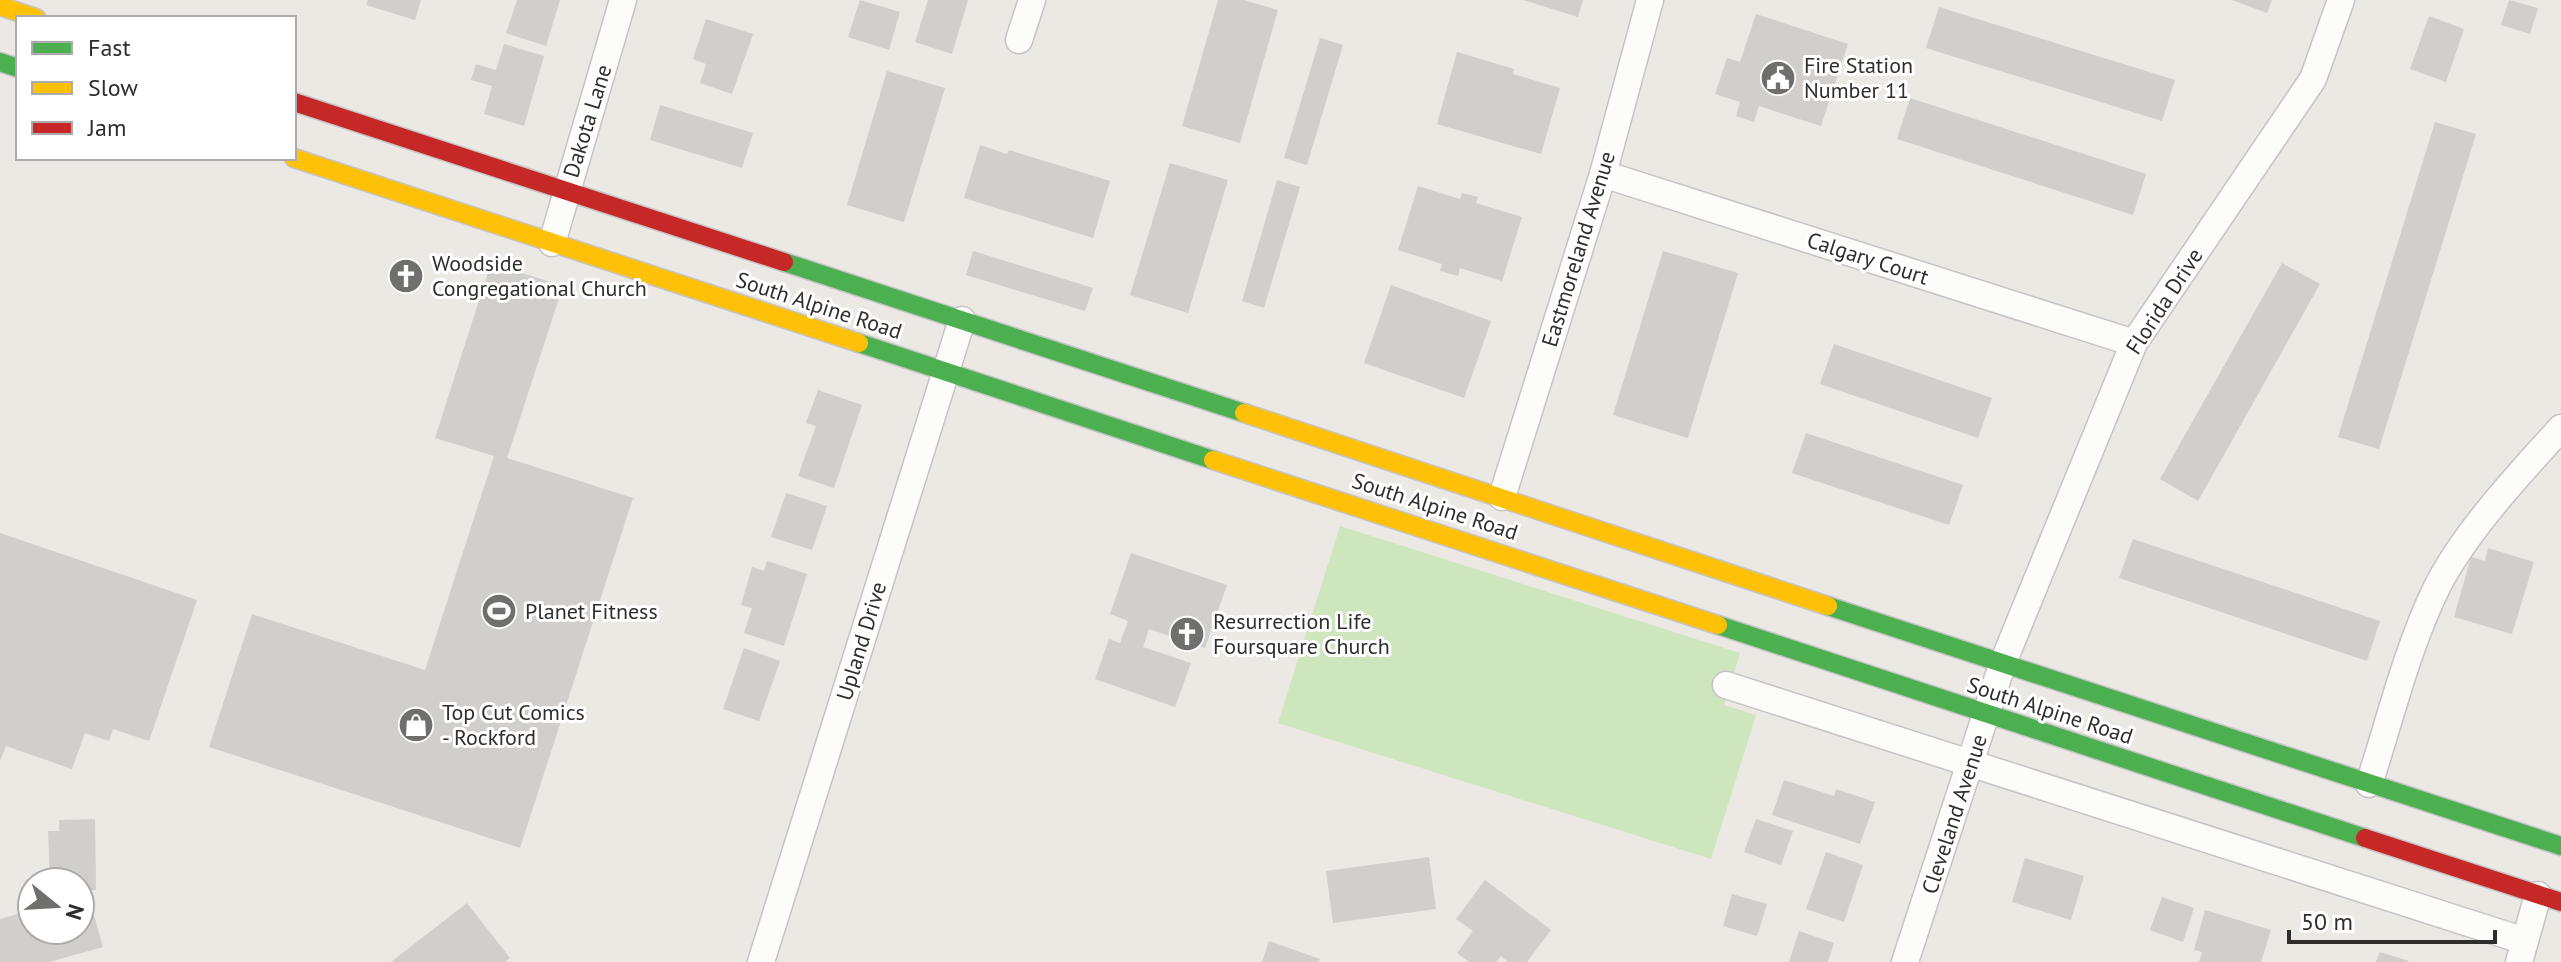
<svg xmlns="http://www.w3.org/2000/svg" width="2561" height="962" viewBox="0 0 2561 962" font-family="'PT Sans',sans-serif">
<rect width="100%" height="100%" fill="#ece8e4"/>
<path fill="#cee6be" d="M 1340,526 L 1740,653 L 1724,705 L 1756,715 L 1711,859 L 1278,723 Z"/>
<g fill="#d1cecb">
<path d="M 368,0 L 421,0 L 415,20 L 366,5 Z"/>
<path d="M 517,0 L 560,0 L 546,46 L 506,33 Z"/>
<path d="M 860,0 L 900,12 L 889,50 L 848,37 Z"/>
<path d="M 928,0 L 968,0 L 952,54 L 915,42 Z"/>
<path d="M 1218,0 L 1244,0 L 1278,10 L 1240,143 L 1182,126 Z"/>
<path d="M 1523,0 L 1583,0 L 1578,17 Z"/>
<path d="M 2232,0 L 2272,0 L 2267,13 Z"/>
<path d="M 2509,0 L 2538,8 L 2530,34 L 2501,25 Z"/>
<path d="M 1939,7 L 2175,80 L 2162,121 L 1926,48 Z"/>
<path d="M 1756,14 L 1848,44 L 1821,126 L 1759,106 L 1754,122 L 1736,116 L 1740,102 L 1715,94 L 1727,58 L 1740,62 Z"/>
<path d="M 2429,16 L 2464,29 L 2446,82 L 2410,69 Z"/>
<path d="M 706,19 L 753,34 L 732,94 L 700,83 L 706,64 L 693,59 Z"/>
<path d="M 1320,38 L 1343,45 L 1307,165 L 1284,158 Z"/>
<path d="M 504,44 L 544,56 L 524,126 L 484,114 L 492,86 L 471,80 L 476,64 L 496,70 Z"/>
<path d="M 1457,52 L 1514,69 L 1513,74 L 1560,88 L 1541,154 L 1437,124 Z"/>
<path d="M 887,71 L 945,88 L 904,222 L 847,205 Z"/>
<path d="M 1910,98 L 2146,174 L 2133,215 L 1897,139 Z"/>
<path d="M 660,105 L 753,133 L 742,168 L 650,140 Z"/>
<path d="M 2435,122 L 2476,134 L 2379,449 L 2338,437 Z"/>
<path d="M 980,145 L 1007,154 L 1009,150 L 1110,181 L 1093,238 L 964,198 Z"/>
<path d="M 1170,163 L 1228,180 L 1188,313 L 1130,295 Z"/>
<path d="M 1277,180 L 1300,187 L 1264,308 L 1242,301 Z"/>
<path d="M 1418,186 L 1460,199 L 1462,193 L 1478,197 L 1476,203 L 1522,217 L 1502,281 L 1460,268 L 1458,276 L 1440,271 L 1442,264 L 1398,250 Z"/>
<path d="M 973,251 L 1093,288 L 1085,311 L 966,275 Z"/>
<path d="M 1663,251 L 1738,273 L 1688,438 L 1613,415 Z"/>
<path d="M 491,263 L 563,286 L 507,458 L 633,498 L 520,848 L 209,747 L 252,614 L 425,670 L 494,456 L 435,438 Z"/>
<path d="M 2282,263 L 2320,284 L 2198,501 L 2160,479 Z"/>
<path d="M 1391,285 L 1491,321 L 1464,398 L 1364,363 Z"/>
<path d="M 1834,344 L 1992,398 L 1978,438 L 1820,384 Z"/>
<path d="M 818,390 L 862,405 L 834,488 L 798,476 L 816,426 L 806,423 Z"/>
<path d="M 1806,433 L 1963,485 L 1949,525 L 1792,473 Z"/>
<path d="M 786,493 L 827,506 L 812,550 L 771,537 Z"/>
<path d="M 0,533 L 197,600 L 149,741 L 113,729 L 109,741 L 85,733 L 72,769 L 6,746 L 0,761 Z"/>
<path d="M 2133,539 L 2380,621 L 2367,661 L 2119,578 Z"/>
<path d="M 2488,548 L 2534,562 L 2512,634 L 2454,617 L 2471,557 L 2485,561 Z"/>
<path d="M 1131,553 L 1227,585 L 1205,648 L 1149,629 L 1143,647 L 1191,663 L 1175,707 L 1095,679 L 1109,639 L 1120,643 L 1128,621 L 1110,614 Z"/>
<path d="M 767,561 L 807,574 L 784,646 L 744,633 L 752,608 L 741,605 L 752,567 L 764,571 Z"/>
<path d="M 744,648 L 780,661 L 759,721 L 723,709 Z"/>
<path d="M 1784,780 L 1834,796 L 1836,789 L 1875,802 L 1860,844 L 1772,815 Z"/>
<path d="M 95,819 L 96,890 L 80,890 L 80,882 L 50,882 L 48,831 L 59,831 L 59,820 Z"/>
<path d="M 1756,819 L 1793,831 L 1781,865 L 1744,852 Z"/>
<path d="M 1826,852 L 1863,865 L 1844,922 L 1806,909 Z"/>
<path d="M 1429,857 L 1436,909 L 1333,923 L 1326,871 Z"/>
<path d="M 2025,858 L 2084,876 L 2071,920 L 2012,902 Z"/>
<path d="M 1485,880 L 1551,930 L 1527,962 L 1508,962 L 1501,956 L 1496,962 L 1469,962 L 1457,953 L 1473,931 L 1456,919 Z"/>
<path d="M 88,894 L 103,947 L 49,962 L 0,962 L 0,919 L 32,910 L 32,930 L 80,930 L 80,896 Z"/>
<path d="M 1732,894 L 1767,904 L 1757,936 L 1723,926 Z"/>
<path d="M 2162,897 L 2194,908 L 2183,942 L 2150,930 Z"/>
<path d="M 467,903 L 510,958 L 505,962 L 391,962 Z"/>
<path d="M 2205,910 L 2271,930 L 2261,962 L 2199,962 L 2202,952 L 2194,950 Z"/>
<path d="M 1799,931 L 1834,943 L 1828,962 L 1789,962 Z"/>
<path d="M 1269,941 L 1320,959 L 1319,962 L 1262,962 Z"/>
<path d="M 2380,952 L 2409,961 L 2409,962 L 2376,962 Z"/>
</g>
<g fill="none" stroke-linecap="round" stroke-linejoin="round">
<defs>
<g id="street">
<path d="M 1019,40 L 1032,0"/>
<path d="M 1603,174 L 2134,343"/>
<path d="M 552,243 L 623,0"/>
<path d="M 1502,497 L 1603,174 L 1650,0"/>
<path d="M 1726,685 L 2525,941"/>
<path d="M 2369,784 C 2390,720 2407,648 2437,587 C 2465,532 2519,474 2561,428"/>
<path d="M 761,962 L 962,320"/>
<path d="M 1905,962 L 2002,665 L 2134,343 L 2313,79 L 2341,0"/>
<path d="M 2519,962 L 2538,895"/>
</g>
<g id="fast">
<path d="M 0,62 L 18,68"/>
<path d="M 784,262 L 1244,413"/>
<path d="M 859,343 L 1213,460"/>
<path d="M 1828,606 L 2561,846"/>
<path d="M 1718,625 L 2365,838"/>
</g>
<g id="slow">
<path d="M 0,6 L 36,18"/>
<path d="M 294,158 L 859,343"/>
<path d="M 1244,413 L 1828,606"/>
<path d="M 1213,460 L 1718,625"/>
</g>
<g id="jam">
<path d="M 294,102 L 784,262"/>
<path d="M 2365,838 L 2561,902"/>
</g>
</defs>
<use href="#street" stroke="#c5c4c5" stroke-width="29"/>
<use href="#fast" stroke="#c5c4c5" stroke-width="21"/>
<use href="#slow" stroke="#c5c4c5" stroke-width="21"/>
<use href="#jam" stroke="#c5c4c5" stroke-width="21"/>
<use href="#street" stroke="#fcfcfb" stroke-width="26"/>
<use href="#fast" stroke="#4caf50" stroke-width="18"/>
<use href="#slow" stroke="#ffc107" stroke-width="18"/>
<use href="#jam" stroke="#c62828" stroke-width="18"/>
</g>
<defs>
<symbol id="civic-disc" viewBox="-11 -11 22 22"><circle r="9.5" fill="#706f6e" stroke="#fff"/><path d="M-.6-6.5H3V-4.5H.6V-3L4-1V1h2V6H-6V1h2V-1L-.6-3ZM-1.2 2.5V6h2.4V2.5Z" fill="#fff"/></symbol>
<symbol id="church-disc" viewBox="-11 -11 22 22"><circle r="9.5" fill="#706f6e" stroke="#fff"/><path d="M-1.2-6h2.4v3.5h3.3v2.4h-3.3V6h-2.4V-.1h-3.3v-2.4h3.3Z" fill="#fff"/></symbol>
<symbol id="stadium-disc" viewBox="-11 -11 22 22"><circle r="9.5" fill="#706f6e" stroke="#fff"/><path d="M0-5a6.5 5 0 1 0 0 10a6.5 5 0 1 0 0-10ZM-3.5-1.8h7v3.6h-7Z" fill="#fff"/></symbol>
<symbol id="shop-disc" viewBox="-11 -11 22 22"><circle r="9.5" fill="#706f6e" stroke="#fff"/><path d="M-5-2.5h2.3a2.7 3.5 0 0 1 5.4 0H5L5.5 6h-11ZM-1.5-2.5h3a1.5 2.3 0 0 0-3 0Z" fill="#fff"/></symbol>
</defs>
<g fill-rule="evenodd">
<use href="#civic-disc" x="1758" y="58" width="40" height="40"/>
<use href="#church-disc" x="386" y="256" width="40" height="40"/>
<use href="#stadium-disc" x="479" y="591" width="40" height="40"/>
<use href="#church-disc" x="1167" y="614" width="40" height="40"/>
<use href="#shop-disc" x="396" y="705" width="40" height="40"/>
</g>
<g text-anchor="middle" dominant-baseline="central" stroke-width="6" stroke-linejoin="round" paint-order="stroke">
<g font-size="22" fill="#2e2e2e" stroke="#fff" text-anchor="start">
<text x="1804" y="65">Fire Station<tspan x="1804" dy="25">Number 11</tspan></text>
<text x="432" y="263">Woodside<tspan x="432" dy="25">Congregational Church</tspan></text>
<text x="525" y="611">Planet Fitness</text>
<text x="1213" y="621">Resurrection Life<tspan x="1213" dy="25">Foursquare Church</tspan></text>
<text x="442" y="712">Top Cut Comics<tspan x="442" dy="25">- Rockford</tspan></text>
</g>
<g font-size="22" fill="#2e2e2e" stroke="#fff">
<text transform="translate(587 121) rotate(-73)">Dakota Lane</text>
<text transform="translate(1578 249) rotate(-73)">Eastmoreland Avenue</text>
<text transform="translate(1868 258) rotate(18)">Calgary Court</text>
<text transform="translate(2164 301) rotate(-57)">Florida Drive</text>
<text transform="translate(819 305) rotate(18)">South Alpine Road</text>
<text transform="translate(1435 506) rotate(18)">South Alpine Road</text>
<text transform="translate(861 641) rotate(-73)">Upland Drive</text>
<text transform="translate(2050 710) rotate(18)">South Alpine Road</text>
<text transform="translate(1954 814) rotate(-72)">Cleveland Avenue</text>
</g>
</g>
<rect x="16" y="16" width="280" height="144" fill="#ffffff" stroke="#ababab" stroke-width="2"/>
<rect x="32" y="42" width="40" height="12" fill="#4caf50" stroke="#ababab" stroke-width="2"/>
<text x="88" y="56" font-size="24" fill="#2e2e2e">Fast</text>
<rect x="32" y="82" width="40" height="12" fill="#ffc107" stroke="#ababab" stroke-width="2"/>
<text x="88" y="96" font-size="24" fill="#2e2e2e">Slow</text>
<rect x="32" y="122" width="40" height="12" fill="#c62828" stroke="#ababab" stroke-width="2"/>
<text x="88" y="136" font-size="24" fill="#2e2e2e">Jam</text>
<g transform="translate(56 906) rotate(108)"><circle r="38" fill="#ffffff" stroke="#ababab" stroke-width="2"/>
<path d="M0-6L14 30L0 20L-14 30Z" fill="#706f6e"/>
<text y="-12" font-size="22" font-weight="bold" text-anchor="middle" fill="#2e2e2e">N</text>
</g>
<path d="M2289 930v12h206v-12" fill="none" stroke="#2e2e2e" stroke-width="4"/>
<text x="2301" y="930" font-size="24" fill="#2e2e2e" stroke="#ffffff" stroke-width="6" paint-order="stroke">50 m</text>
</svg>
